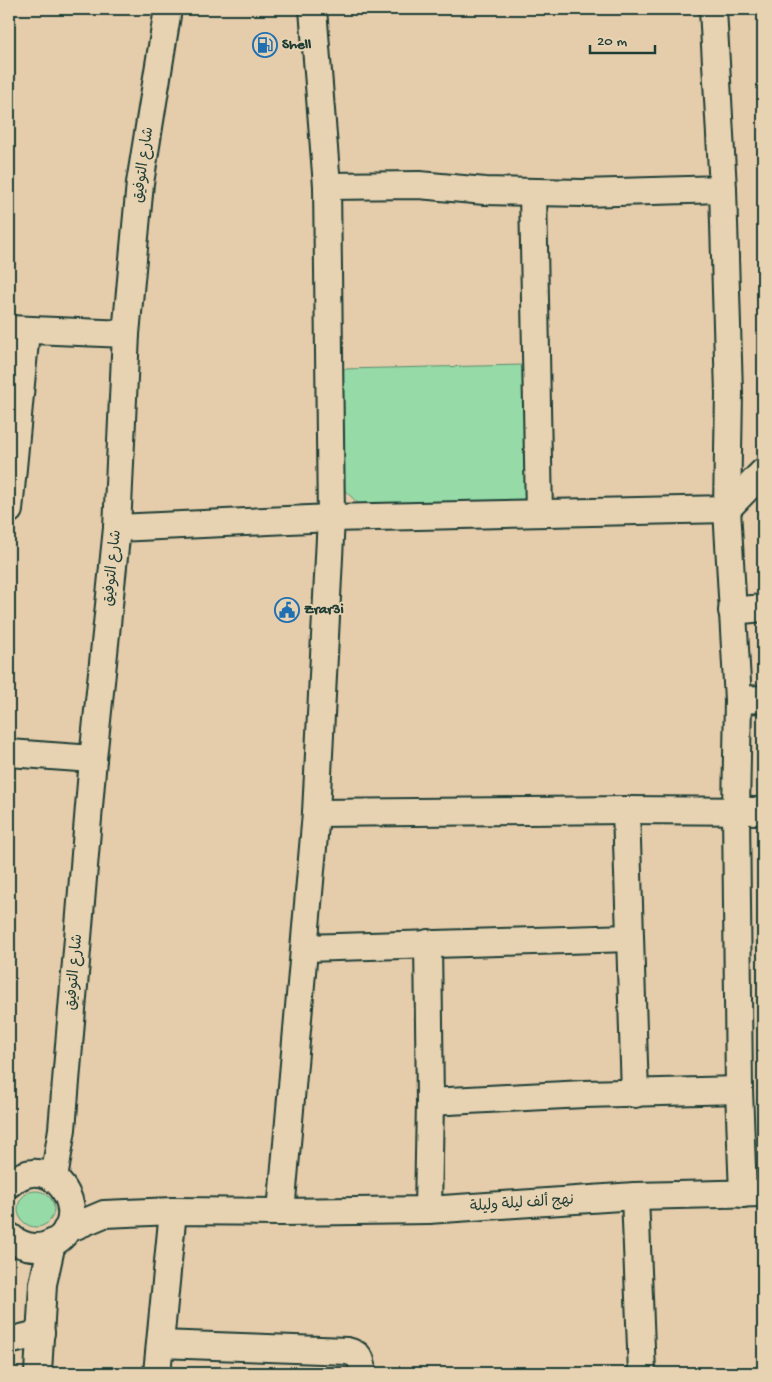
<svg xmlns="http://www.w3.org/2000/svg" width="772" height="1382" viewBox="0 0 772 1382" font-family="'Gochi Hand','Playpen Sans Arabic',sans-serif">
<rect width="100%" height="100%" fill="#e5ccab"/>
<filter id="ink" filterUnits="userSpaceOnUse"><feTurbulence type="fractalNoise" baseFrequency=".02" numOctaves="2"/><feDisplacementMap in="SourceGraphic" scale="10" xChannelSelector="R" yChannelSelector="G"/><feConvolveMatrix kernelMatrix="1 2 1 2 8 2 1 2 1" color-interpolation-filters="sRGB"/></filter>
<g filter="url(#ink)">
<g fill="#96dba7" stroke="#5a8c6e">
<path d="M 525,365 L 530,504 L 360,505 L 339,485 L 343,369 Z"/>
<circle cx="36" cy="1209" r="18"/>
</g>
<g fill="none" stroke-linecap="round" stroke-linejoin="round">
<defs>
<g id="minor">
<path d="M 713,9 L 723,189 L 729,393 L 727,509 L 738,700 L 736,811 L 739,1090 L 743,1194"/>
<path d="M 327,186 L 419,185 L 485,191 L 582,193 L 723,189"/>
<path d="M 533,192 L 539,513"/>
<path d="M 9,329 L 126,334"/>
<path d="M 9,510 L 26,331"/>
<path d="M 117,528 L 331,518 L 727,509 L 763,472"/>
<path d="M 732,611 L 763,608"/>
<path d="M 738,700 L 763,699"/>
<path d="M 9,753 L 93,759"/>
<path d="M 626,810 L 635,1094"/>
<path d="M 316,813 L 626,810 L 763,811"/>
<path d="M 305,948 L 630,938"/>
<path d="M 430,1102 L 584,1094 L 739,1090"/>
<path d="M 54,1179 L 62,1129 L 93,759 L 117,528 L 126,334 L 140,183 L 168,9"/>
<path d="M 9,1184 C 58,1142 101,1231 44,1246 C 31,1249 19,1245 9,1236"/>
<path d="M 635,1196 L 642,1373"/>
<path d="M 428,1210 L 430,1102 L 428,943"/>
<path d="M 281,1212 L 428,1210 L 635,1196 L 763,1193"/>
<path d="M 66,1230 L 104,1214 L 173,1211 L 281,1212 L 316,813 L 331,518 L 327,186 L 313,9"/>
<path d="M 9,1341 L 41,1333"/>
<path d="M 160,1344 L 347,1351 C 361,1354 362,1360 363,1373"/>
<path d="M 38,1373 L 43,1284 L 52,1243"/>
<path d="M 157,1373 L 173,1211"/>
</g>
</defs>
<use href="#minor" stroke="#1f3d34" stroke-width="30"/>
<use href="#minor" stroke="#e7d3b2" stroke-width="26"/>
</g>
</g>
<defs>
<symbol id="fuel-ring" viewBox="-11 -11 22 22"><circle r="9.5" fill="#e7d3b2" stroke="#1f6fb2" stroke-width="1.5"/><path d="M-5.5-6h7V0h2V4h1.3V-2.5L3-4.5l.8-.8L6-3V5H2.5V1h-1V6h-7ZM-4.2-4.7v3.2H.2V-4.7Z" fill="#1f6fb2"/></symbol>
<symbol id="civic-ring" viewBox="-11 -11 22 22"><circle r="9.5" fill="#e7d3b2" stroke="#1f6fb2" stroke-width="1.5"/><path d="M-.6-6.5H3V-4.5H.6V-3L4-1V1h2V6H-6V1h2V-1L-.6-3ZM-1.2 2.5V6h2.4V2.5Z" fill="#1f6fb2"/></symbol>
</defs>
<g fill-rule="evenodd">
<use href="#fuel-ring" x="251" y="31" width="28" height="28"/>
<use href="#civic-ring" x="273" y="596" width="28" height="28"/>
</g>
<g text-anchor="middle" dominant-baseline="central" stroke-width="4" stroke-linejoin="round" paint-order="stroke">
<g font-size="15" font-weight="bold" fill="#1f3d34" stroke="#e7d3b2" text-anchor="start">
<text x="282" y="45">Shell</text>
<text x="304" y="610">Zrar3i</text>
</g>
<g font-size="15" fill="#1f3d34" stroke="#e7d3b2">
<text transform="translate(144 165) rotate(-82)">شارع التوفيق</text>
<text transform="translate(113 568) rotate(-84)">شارع التوفيق</text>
<text transform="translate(75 972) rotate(-85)">شارع التوفيق</text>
<text transform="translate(522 1204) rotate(-4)">نهج ألف ليلة وليلة</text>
</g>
</g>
<rect width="772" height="1382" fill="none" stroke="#e7d3b2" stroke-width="30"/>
<rect x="15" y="15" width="742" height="1352" fill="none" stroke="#1f3d34" stroke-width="2" filter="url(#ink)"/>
<path d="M590 45v8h65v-8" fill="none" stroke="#1f3d34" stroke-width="2.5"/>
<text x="597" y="45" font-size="15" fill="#1f3d34" stroke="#e7d3b2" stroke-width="4" paint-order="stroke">20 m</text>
</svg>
